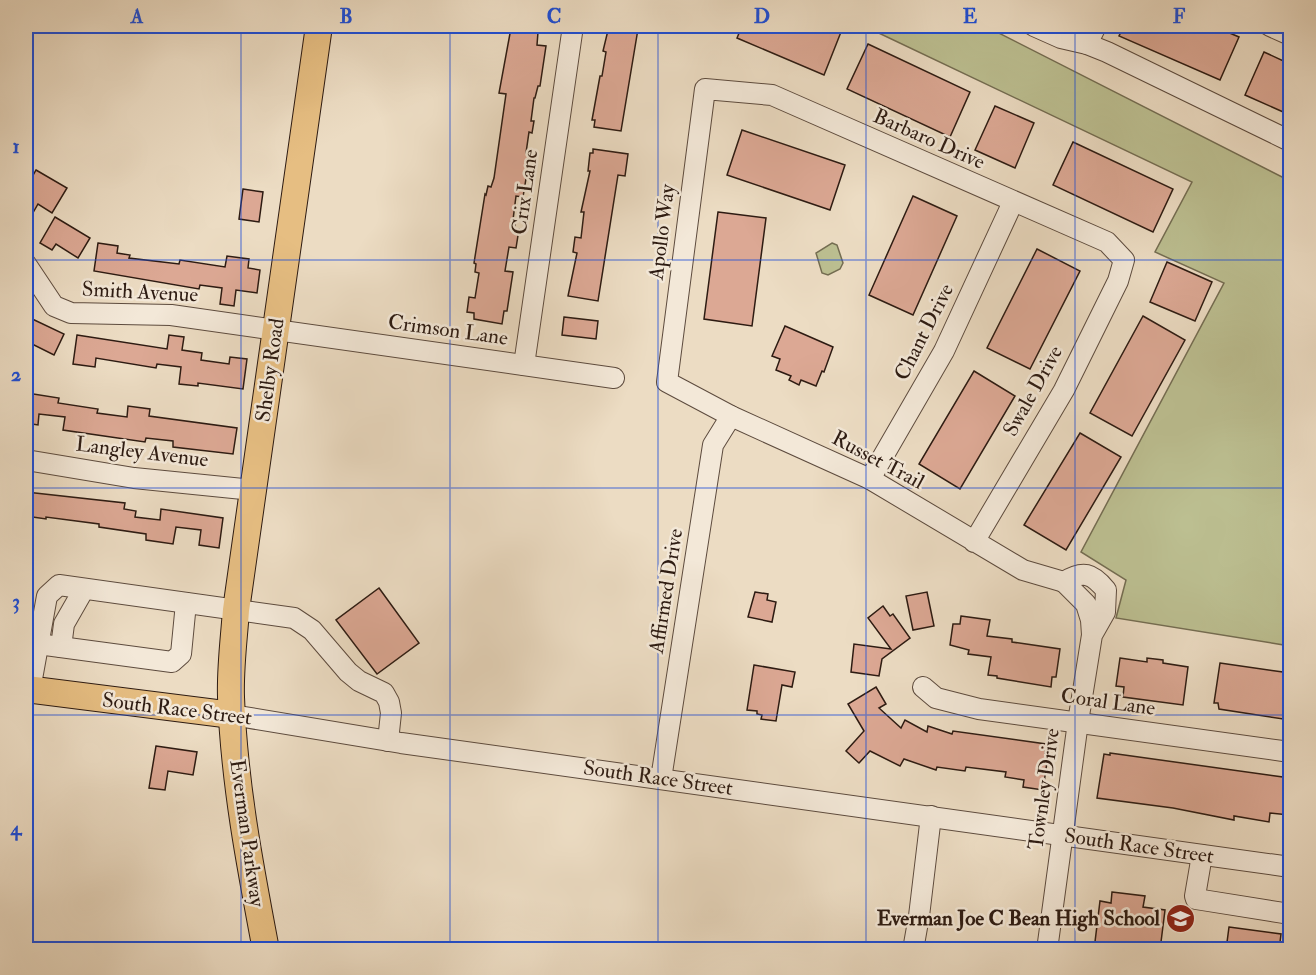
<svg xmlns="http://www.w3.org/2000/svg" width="1316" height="975" viewBox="0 0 1316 975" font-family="'IM FELL Double Pica',serif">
<rect width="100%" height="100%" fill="#ecdcc3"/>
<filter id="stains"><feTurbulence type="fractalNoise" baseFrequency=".00333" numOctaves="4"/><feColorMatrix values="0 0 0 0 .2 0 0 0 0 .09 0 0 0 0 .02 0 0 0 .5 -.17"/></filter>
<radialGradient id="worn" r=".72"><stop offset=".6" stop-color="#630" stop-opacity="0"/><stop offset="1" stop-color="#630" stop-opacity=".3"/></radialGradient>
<g fill="#bcbf91" stroke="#746d52" stroke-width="1.5">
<path d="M 864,26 L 985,26 L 1290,181 L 1290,646 L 1116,618 L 1126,580 L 1081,552 L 1224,283 L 1155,252 L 1192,182 Z"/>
<path d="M 832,243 L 837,245 L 843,263 L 840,269 L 828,275 L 822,273 L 816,253 Z"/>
</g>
<g fill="#dca894" stroke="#2d1b12" stroke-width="1.5">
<path d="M 609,26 L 638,29 L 621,131 L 594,127 L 595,120 L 592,120 L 600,76 L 602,76 L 606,52 L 603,51 Z"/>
<path d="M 742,26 L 825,26 L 841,32 L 824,75 L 737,38 Z"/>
<path d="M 1124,26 L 1213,26 L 1239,37 L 1220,80 L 1119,36 Z"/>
<path d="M 511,28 L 538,32 L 537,45 L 546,46 L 540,86 L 538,86 L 535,98 L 534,98 L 531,121 L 534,121 L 532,133 L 529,132 L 526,153 L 530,154 L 523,197 L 516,196 L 513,220 L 516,220 L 514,229 L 519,229 L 516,248 L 509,247 L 505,271 L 513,272 L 507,311 L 504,311 L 502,324 L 474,319 L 474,313 L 467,312 L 469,297 L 475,298 L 479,273 L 475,272 L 476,264 L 474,263 L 485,194 L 486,195 L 488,186 L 491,187 L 494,178 L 506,94 L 499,93 Z"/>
<path d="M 868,44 L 970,92 L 950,137 L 847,89 Z"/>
<path d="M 1264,52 L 1290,64 L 1290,115 L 1245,95 Z"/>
<path d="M 995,106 L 1034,123 L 1015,168 L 975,150 Z"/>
<path d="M 742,130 L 845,165 L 830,210 L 727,175 Z"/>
<path d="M 1073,142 L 1173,189 L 1153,232 L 1053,185 Z"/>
<path d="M 593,149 L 628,154 L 625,176 L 618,175 L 598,301 L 568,296 L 577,253 L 573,252 L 575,237 L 581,238 L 584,212 L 581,212 L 590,171 L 588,171 L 590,153 L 593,153 Z"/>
<path d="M 36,170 L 67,188 L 52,213 L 38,204 L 26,225 L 26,188 Z"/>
<path d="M 243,189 L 263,192 L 259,222 L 239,219 Z"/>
<path d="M 913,196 L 957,216 L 913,315 L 869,295 Z"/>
<path d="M 718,212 L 766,218 L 752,326 L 704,319 Z"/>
<path d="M 55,217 L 90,238 L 78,258 L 56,244 L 52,250 L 40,243 Z"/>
<path d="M 98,243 L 118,246 L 117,253 L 130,255 L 129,258 L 179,264 L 180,260 L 225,267 L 227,256 L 249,259 L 248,268 L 260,270 L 257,293 L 236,290 L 234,306 L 220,304 L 222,288 L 200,285 L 199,289 L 94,271 Z"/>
<path d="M 1037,249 L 1080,271 L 1030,369 L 987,348 Z"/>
<path d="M 1167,262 L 1212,282 L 1195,321 L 1150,302 Z"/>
<path d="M 26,316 L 64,334 L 54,355 L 26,341 Z"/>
<path d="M 1143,316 L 1185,340 L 1132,436 L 1090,413 Z"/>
<path d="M 564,317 L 598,321 L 596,339 L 562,335 Z"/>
<path d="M 785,326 L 833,347 L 824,372 L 822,371 L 816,386 L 801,380 L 799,385 L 789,380 L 791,376 L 776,370 L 780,359 L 772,356 Z"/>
<path d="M 77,335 L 167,349 L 169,335 L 184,337 L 182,350 L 202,353 L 201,360 L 229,364 L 230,357 L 247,359 L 243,389 L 198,383 L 198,386 L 179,384 L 181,367 L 157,364 L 156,368 L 96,358 L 95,367 L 73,364 Z"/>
<path d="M 974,371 L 1015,396 L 960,489 L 919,464 Z"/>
<path d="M 27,393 L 59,398 L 58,403 L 98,409 L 97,413 L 127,417 L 128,406 L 150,409 L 149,416 L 237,428 L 233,454 L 173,447 L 173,441 L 146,438 L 145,442 L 63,430 L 65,417 L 39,414 L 38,425 L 26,423 Z"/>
<path d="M 1080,433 L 1121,457 L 1066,550 L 1024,525 Z"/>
<path d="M 26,492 L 125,503 L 124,509 L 136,511 L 135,517 L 160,520 L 161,509 L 223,518 L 219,548 L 199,545 L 201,530 L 176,527 L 173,544 L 146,540 L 146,534 L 99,527 L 99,524 L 46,517 L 46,519 L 26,516 Z"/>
<path d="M 379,588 L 419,643 L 377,674 L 336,620 Z"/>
<path d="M 755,592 L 768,594 L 767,600 L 776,602 L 772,622 L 748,617 Z"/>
<path d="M 927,592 L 934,626 L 913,630 L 906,596 Z"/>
<path d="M 883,606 L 890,616 L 893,614 L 910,638 L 882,659 L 879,676 L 851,672 L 854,644 L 891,649 L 868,618 Z"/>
<path d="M 961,616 L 990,620 L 987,636 L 1012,639 L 1012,642 L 1060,649 L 1056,677 L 1052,677 L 1051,687 L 997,678 L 997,676 L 988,675 L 991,657 L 968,654 L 969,650 L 950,645 L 953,624 L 960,624 Z"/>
<path d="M 1120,658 L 1147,662 L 1147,658 L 1163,660 L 1163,663 L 1188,667 L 1183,705 L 1123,697 L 1124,687 L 1116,686 Z"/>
<path d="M 1220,663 L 1290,673 L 1283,719 L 1219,709 L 1218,703 L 1214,703 Z"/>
<path d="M 754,665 L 795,672 L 792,687 L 782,685 L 776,721 L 761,719 L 762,715 L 757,714 L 757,711 L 747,710 Z"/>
<path d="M 876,687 L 886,704 L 879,708 L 901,728 L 905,720 L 927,732 L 928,726 L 952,734 L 953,731 L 1046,744 L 1045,755 L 1048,755 L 1043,790 L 1023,787 L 1024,780 L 1005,777 L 1006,772 L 966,767 L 965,771 L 937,767 L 936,770 L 904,759 L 900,766 L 870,751 L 859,763 L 846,751 L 864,731 L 848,704 Z"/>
<path d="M 156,746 L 197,752 L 193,775 L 168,771 L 165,790 L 149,788 Z"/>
<path d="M 1110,753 L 1290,778 L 1289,815 L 1270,813 L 1269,822 L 1234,816 L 1234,820 L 1173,808 L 1097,798 L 1104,754 L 1110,755 Z"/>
<path d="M 1112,892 L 1145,896 L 1143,907 L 1165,910 L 1160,950 L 1094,950 L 1100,901 L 1111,903 Z"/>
<path d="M 1229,927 L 1281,934 L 1279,950 L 1226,950 Z"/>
</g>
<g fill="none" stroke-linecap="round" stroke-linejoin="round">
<defs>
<g id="minor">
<path d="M 1034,26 L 1061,38 L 1087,44 L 1107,52 L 1290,141"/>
<path d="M 1270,26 L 1290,35"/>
<path d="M 1087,44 L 1096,26"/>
<path d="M 26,264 L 54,306 L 71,313 L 171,315 L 614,378"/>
<path d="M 524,365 L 573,26"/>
<path d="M 26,460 L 134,478 L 253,490"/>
<path d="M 870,479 L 944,351 L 1013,202"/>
<path d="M 974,542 L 1064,390 L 1118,281 L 1124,260 L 1107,242 L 772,95 L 705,89 L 667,382 L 731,416 L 870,479 L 1023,570 L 1064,582"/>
<path d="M 38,644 L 172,662 L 181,654 L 186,603"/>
<path d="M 61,647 L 64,624 L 84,589"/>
<path d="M 923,687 L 936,698 L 979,709 L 1290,752"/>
<path d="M 30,690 L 47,596 L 59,585 L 294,618 L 312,630 L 348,672 L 359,681 L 384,693 L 389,702 L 391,713 L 388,741"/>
<path d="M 232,715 L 401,743 L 1290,867"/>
<path d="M 661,779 L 713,445 L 731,416"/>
<path d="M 1202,855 L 1195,896 L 1196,899 L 1290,914"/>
<path d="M 913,950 L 919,916 L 931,816"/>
<path d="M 1047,950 L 1078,722 L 1092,635 L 1091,620 L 1086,604 L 1064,582 C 1083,570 1092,573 1106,590 L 1105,612 L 1092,635"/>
</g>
<g id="major">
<path d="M 26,689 L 232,715"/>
<path d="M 266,950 C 250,866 234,782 231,697 C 230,668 234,639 236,610 L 319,26"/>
</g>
</defs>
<use href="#minor" stroke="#5d4b3e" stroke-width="22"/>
<use href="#major" stroke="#2d1b12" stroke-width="28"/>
<use href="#minor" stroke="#f3e8d8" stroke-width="20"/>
<use href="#major" stroke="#e6be82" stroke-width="26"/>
</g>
<path fill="none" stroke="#1d4ed8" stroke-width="1.5" stroke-opacity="0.55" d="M 241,26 L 241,950M 450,26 L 450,950M 658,26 L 658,950M 866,26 L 866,950M 1075,26 L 1075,950M 26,260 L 1290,260M 26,488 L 1290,488M 26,715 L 1290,715"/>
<defs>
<symbol id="school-disc" viewBox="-11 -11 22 22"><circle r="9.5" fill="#8f2418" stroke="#f3e8d8"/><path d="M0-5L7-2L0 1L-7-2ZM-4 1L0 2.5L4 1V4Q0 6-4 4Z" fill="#fff"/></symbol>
</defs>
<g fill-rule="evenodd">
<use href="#school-disc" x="1164" y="902" width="33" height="33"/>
</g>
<g text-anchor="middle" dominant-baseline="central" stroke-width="5" stroke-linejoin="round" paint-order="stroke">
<g font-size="21" fill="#2d1b12" stroke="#f3e8d8">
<text transform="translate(929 139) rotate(24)">Barbaro Drive</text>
<text transform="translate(525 192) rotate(-82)">Crix Lane</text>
<text transform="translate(662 232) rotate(-83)">Apollo Way</text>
<text transform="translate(140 292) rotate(3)">Smith Avenue</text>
<text transform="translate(448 330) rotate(8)">Crimson Lane</text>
<text transform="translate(924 332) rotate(-63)">Chant Drive</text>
<text transform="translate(270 370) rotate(-82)">Shelby Road</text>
<text transform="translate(1033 391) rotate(-61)">Swale Drive</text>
<text transform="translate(142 452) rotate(7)">Langley Avenue</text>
<text transform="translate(878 460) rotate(28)">Russet Trail</text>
<text transform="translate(666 591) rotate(-81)">Affirmed Drive</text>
<text transform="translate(1108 702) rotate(8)">Coral Lane</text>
<text transform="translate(177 709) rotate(7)">South Race Street</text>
<text transform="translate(658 778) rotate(8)">South Race Street</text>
<text transform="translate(1044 789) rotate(-82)">Townley Drive</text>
<text transform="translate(247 833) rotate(82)">Everman Parkway</text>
<text transform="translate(1139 846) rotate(8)">South Race Street</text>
</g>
<g font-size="21" font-weight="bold" fill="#2d1b12" stroke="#f3e8d8" text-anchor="end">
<text x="1160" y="918">Everman Joe C Bean High School</text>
</g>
</g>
<rect width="1316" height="975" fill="none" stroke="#ecdcc3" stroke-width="66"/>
<rect x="33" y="33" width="1250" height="909" fill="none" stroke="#1d4ed8" stroke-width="2"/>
<g font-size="20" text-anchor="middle" font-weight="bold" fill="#1d4ed8">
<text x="137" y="23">A</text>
<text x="346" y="23">B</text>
<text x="554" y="23">C</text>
<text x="762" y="23">D</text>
<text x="970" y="23">E</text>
<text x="1179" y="23">F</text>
<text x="16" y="153">1</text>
<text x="16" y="381">2</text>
<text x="16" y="608">3</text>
<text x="16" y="835">4</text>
</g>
<rect width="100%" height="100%" filter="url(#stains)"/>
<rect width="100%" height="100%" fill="url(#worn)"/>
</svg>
